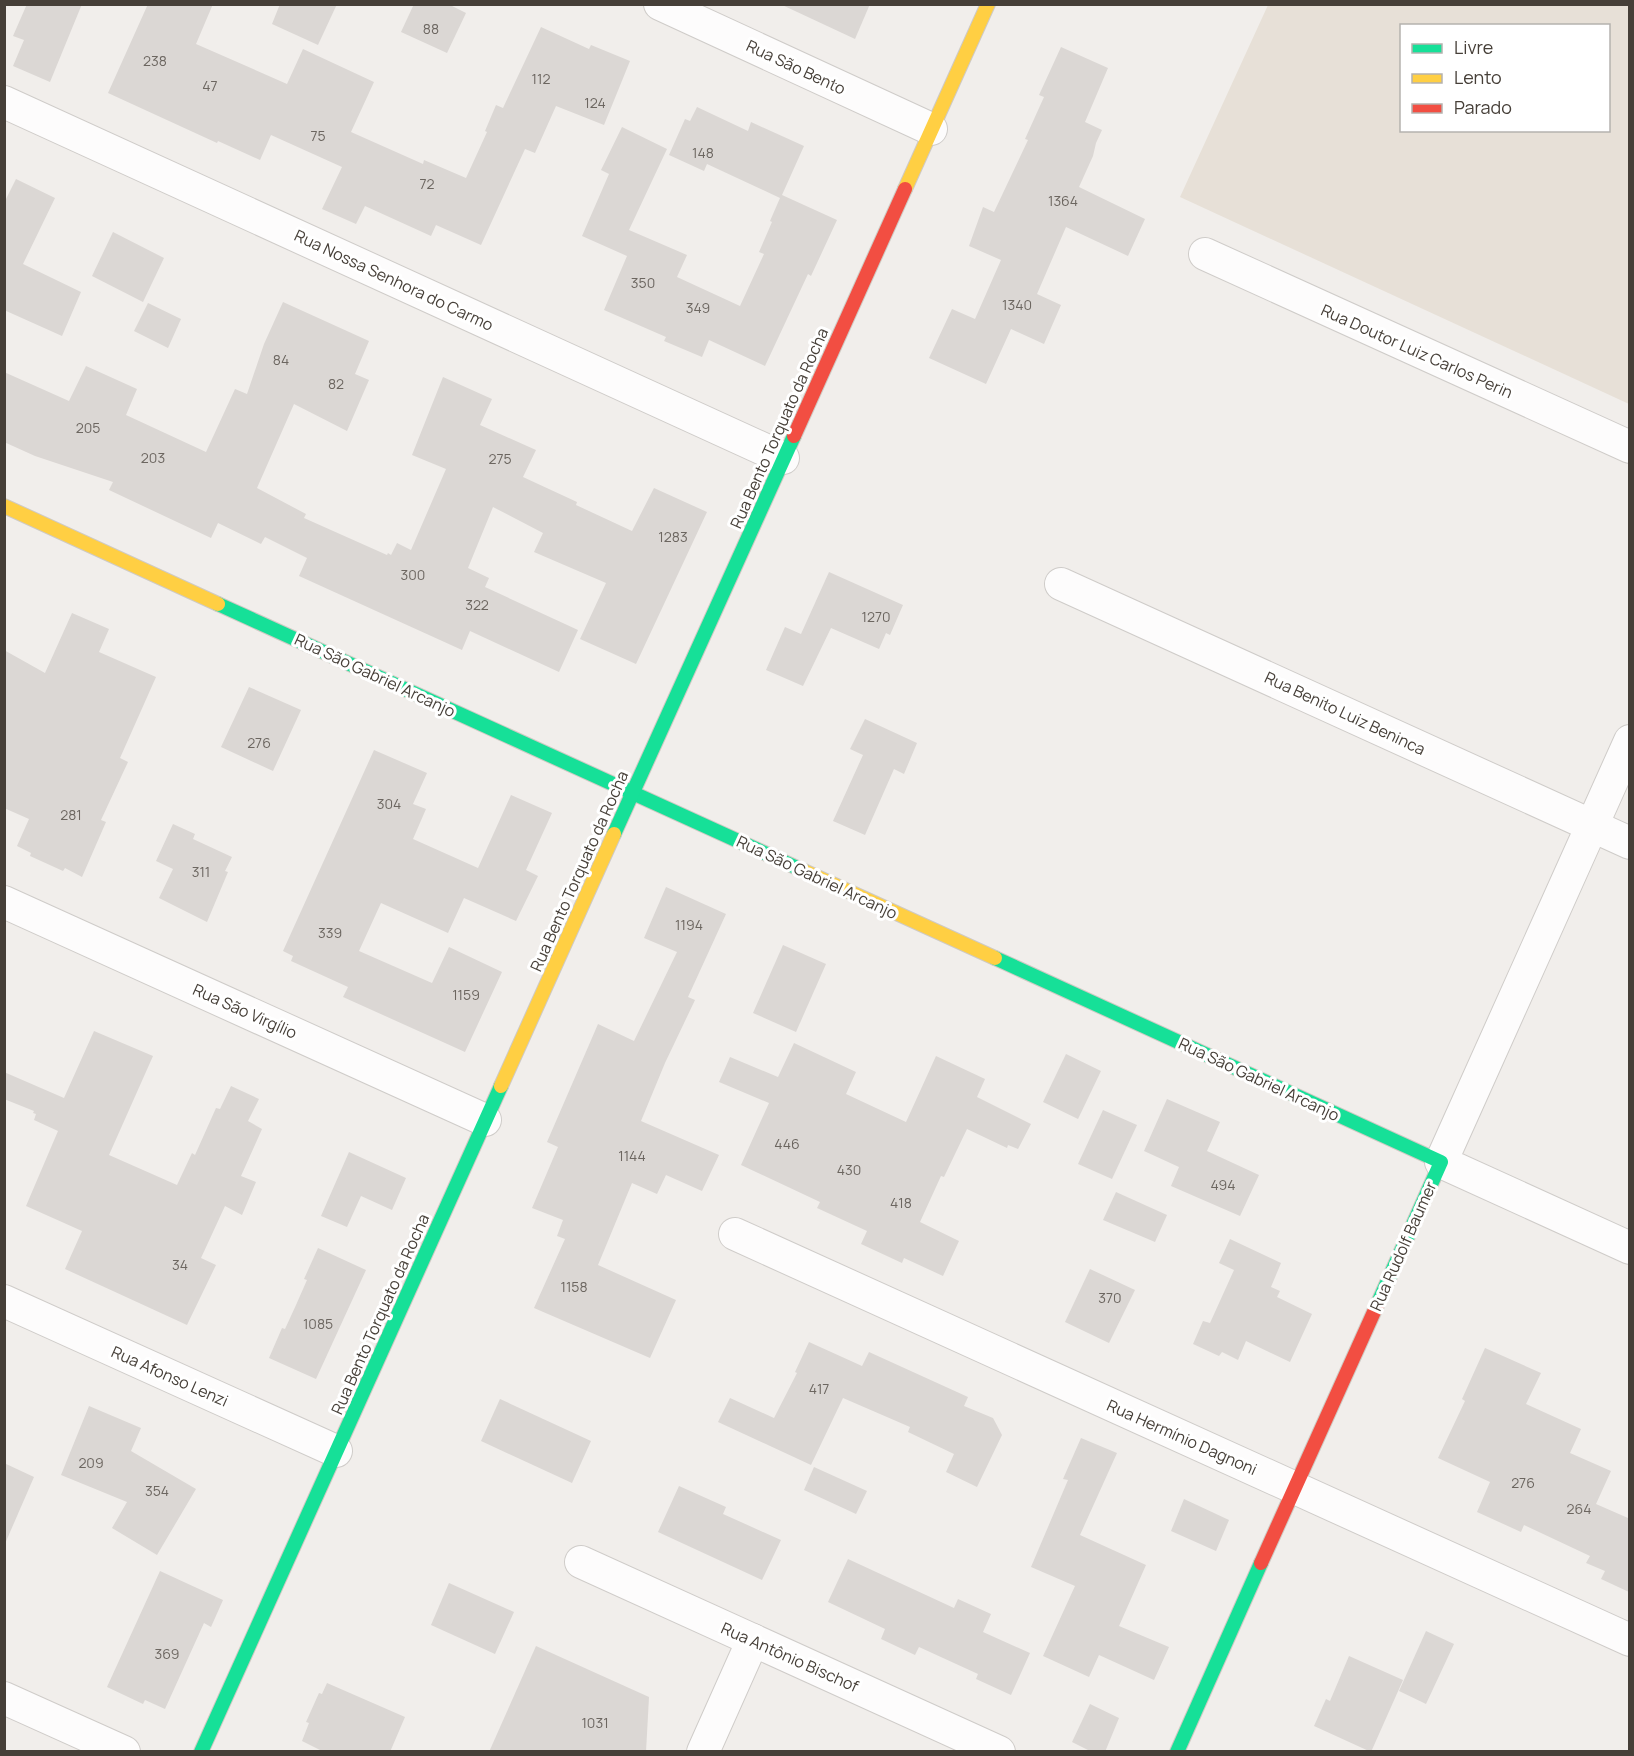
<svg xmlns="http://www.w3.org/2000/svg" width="1634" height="1756" viewBox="0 0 1634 1756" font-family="Manrope,sans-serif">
<rect width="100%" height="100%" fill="#f1eeeb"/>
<path fill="#e7e0d7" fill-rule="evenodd" d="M 1268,5 L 1629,5 L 1629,404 L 1180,197 ZM 1402,26 L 1608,26 L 1608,130 L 1402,130 Z"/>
<g fill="#dbd7d4">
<path d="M 27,4 L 82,4 L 50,82 L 13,66 L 24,40 L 13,36 Z"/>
<path d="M 148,4 L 213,4 L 196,44 L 287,84 L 303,49 L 374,82 L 351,132 L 423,164 L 424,160 L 466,178 L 487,132 L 485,131 L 496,105 L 503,108 L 541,27 L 589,49 L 591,45 L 630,61 L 604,125 L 556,106 L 535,153 L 525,149 L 481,245 L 436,225 L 431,236 L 365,206 L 356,224 L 322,209 L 342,167 L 271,135 L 260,160 L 218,141 L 217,143 L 108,93 Z"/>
<path d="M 280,4 L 337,4 L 318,45 L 272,24 Z"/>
<path d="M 414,4 L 448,4 L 466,13 L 447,53 L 401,32 Z"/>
<path d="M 780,4 L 870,4 L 855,39 Z"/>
<path d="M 1061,47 L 1108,68 L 1085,122 L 1102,130 L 1096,143 L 1093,156 L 1079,187 L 1145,219 L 1128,256 L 1066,227 L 1037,294 L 1061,305 L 1044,344 L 1011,329 L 986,384 L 929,358 L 952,309 L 975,319 L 1001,260 L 969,246 L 983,207 L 994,212 L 1028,140 L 1025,139 L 1044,97 L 1039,95 Z"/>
<path d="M 697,107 L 748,131 L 751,122 L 804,146 L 782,195 L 837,220 L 811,276 L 808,274 L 765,366 L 709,340 L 702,357 L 664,341 L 666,337 L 604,310 L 627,256 L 582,236 L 609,174 L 601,170 L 622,127 L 667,149 L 629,230 L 687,255 L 677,277 L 740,306 L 764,254 L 759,252 L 772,222 L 770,221 L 780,198 L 707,164 L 704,171 L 669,155 L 685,119 L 690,121 Z"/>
<path d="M 16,179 L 55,198 L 23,264 L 81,292 L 62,336 L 4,310 L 4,203 Z"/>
<path d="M 113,232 L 164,258 L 143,302 L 92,276 Z"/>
<path d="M 283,302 L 369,341 L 355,374 L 369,380 L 347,431 L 294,404 L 257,488 L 306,514 L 304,518 L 387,555 L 388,553 L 391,555 L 397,543 L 411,550 L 446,469 L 412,455 L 443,377 L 492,399 L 480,425 L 536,450 L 523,477 L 577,502 L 576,505 L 632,531 L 654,488 L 707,512 L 636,664 L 580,639 L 606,583 L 534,552 L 543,533 L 493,507 L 468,568 L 489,578 L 485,587 L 578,630 L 559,672 L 470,631 L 462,650 L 299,576 L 307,558 L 265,537 L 261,544 L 218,523 L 211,538 L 109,490 L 113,482 L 35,456 L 4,442 L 4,372 L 69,401 L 86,366 L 137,389 L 126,415 L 206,452 L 235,389 L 247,394 L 264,344 Z"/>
<path d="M 148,303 L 181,319 L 168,348 L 134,331 Z"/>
<path d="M 829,572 L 903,605 L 890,635 L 886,633 L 879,649 L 831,628 L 803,686 L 766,670 L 785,627 L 801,634 Z"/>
<path d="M 72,613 L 109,629 L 99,652 L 156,677 L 120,758 L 128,762 L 101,820 L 106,822 L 82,877 L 65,868 L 63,871 L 30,856 L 31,853 L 17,846 L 29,819 L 4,808 L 4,650 L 45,673 Z"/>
<path d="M 249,687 L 301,710 L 273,771 L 221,747 Z"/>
<path d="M 865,719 L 917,743 L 904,774 L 894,769 L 865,835 L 833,821 L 863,755 L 850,749 Z"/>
<path d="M 374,750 L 427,773 L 413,804 L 426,809 L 413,839 L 478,868 L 511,795 L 552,813 L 526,870 L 538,876 L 516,921 L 464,898 L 448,933 L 381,903 L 359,951 L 432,983 L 449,947 L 502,972 L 465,1052 L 343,997 L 348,987 L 291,961 L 293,956 L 283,951 Z"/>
<path d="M 173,824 L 195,834 L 193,839 L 232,857 L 225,871 L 228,872 L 207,922 L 159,898 L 173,869 L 156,861 Z"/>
<path d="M 666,887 L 726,914 L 688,997 L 695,1000 L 665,1063 L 641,1121 L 719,1155 L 702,1191 L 666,1175 L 657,1194 L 632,1183 L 598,1265 L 676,1300 L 650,1358 L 534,1308 L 565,1239 L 557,1236 L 563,1220 L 532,1208 L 558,1147 L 547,1142 L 598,1024 L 634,1041 L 677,952 L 644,938 Z"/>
<path d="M 783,945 L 826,964 L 796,1032 L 753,1013 Z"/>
<path d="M 94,1031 L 153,1056 L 109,1155 L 177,1185 L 192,1153 L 195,1155 L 216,1108 L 220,1109 L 231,1086 L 259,1099 L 248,1121 L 262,1129 L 241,1176 L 256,1182 L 242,1215 L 225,1206 L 201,1258 L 216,1265 L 187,1325 L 65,1269 L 82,1231 L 26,1206 L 58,1131 L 34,1120 L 36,1114 L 33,1113 L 34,1111 L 4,1099 L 4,1072 L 64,1098 Z"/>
<path d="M 794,1043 L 856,1072 L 846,1094 L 906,1122 L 936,1056 L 985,1079 L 977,1097 L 1031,1124 L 1018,1149 L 1008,1145 L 1007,1148 L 967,1129 L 944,1177 L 941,1176 L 920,1222 L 959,1241 L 943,1276 L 904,1258 L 902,1263 L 861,1244 L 867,1231 L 817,1208 L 820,1202 L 741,1165 L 769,1103 L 719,1082 L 730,1057 L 778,1077 Z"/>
<path d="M 1066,1054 L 1101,1071 L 1078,1119 L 1043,1102 Z"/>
<path d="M 1167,1099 L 1220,1122 L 1207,1151 L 1259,1175 L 1240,1216 L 1171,1186 L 1179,1167 L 1144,1151 Z"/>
<path d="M 1103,1110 L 1137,1125 L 1112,1179 L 1078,1164 Z"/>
<path d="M 349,1152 L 406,1178 L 392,1210 L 361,1196 L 347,1227 L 321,1216 Z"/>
<path d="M 1116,1192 L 1167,1215 L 1155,1242 L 1103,1220 Z"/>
<path d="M 1230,1239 L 1281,1263 L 1271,1287 L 1280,1291 L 1277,1297 L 1312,1314 L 1290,1362 L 1246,1341 L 1238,1360 L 1222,1352 L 1219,1356 L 1193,1344 L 1203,1321 L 1210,1323 L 1234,1270 L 1219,1263 Z"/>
<path d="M 318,1248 L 366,1270 L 316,1379 L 269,1358 L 282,1328 L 285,1329 L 296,1305 L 307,1280 L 304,1279 Z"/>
<path d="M 1090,1269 L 1135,1290 L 1109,1343 L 1065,1322 Z"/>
<path d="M 809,1342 L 862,1366 L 869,1352 L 968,1397 L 964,1406 L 993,1418 L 1002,1435 L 977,1487 L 946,1472 L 954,1454 L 908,1432 L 910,1427 L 843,1398 L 811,1465 L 718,1422 L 730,1398 L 774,1418 L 797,1373 L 795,1372 Z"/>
<path d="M 1485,1348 L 1541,1373 L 1526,1404 L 1581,1429 L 1570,1453 L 1611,1471 L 1596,1504 L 1628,1518 L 1629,1515 L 1629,1592 L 1601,1579 L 1605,1571 L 1586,1563 L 1590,1556 L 1524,1525 L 1521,1532 L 1477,1512 L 1490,1482 L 1438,1458 L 1465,1401 L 1462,1399 Z"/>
<path d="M 500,1399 L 591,1441 L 572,1483 L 481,1441 Z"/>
<path d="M 89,1406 L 141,1428 L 131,1451 L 196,1489 L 157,1555 L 112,1528 L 127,1502 L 61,1475 Z"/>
<path d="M 1081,1438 L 1117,1453 L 1080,1535 L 1146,1565 L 1119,1626 L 1169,1647 L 1154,1680 L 1099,1655 L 1089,1677 L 1043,1656 L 1075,1586 L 1031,1567 L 1068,1480 L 1063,1479 Z"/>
<path d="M 4,1463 L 34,1477 L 4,1546 Z"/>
<path d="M 814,1467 L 867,1491 L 856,1514 L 804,1490 Z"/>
<path d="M 679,1486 L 726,1507 L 723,1514 L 781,1540 L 762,1580 L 658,1532 Z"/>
<path d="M 1184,1499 L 1229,1520 L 1216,1551 L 1171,1531 Z"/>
<path d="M 848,1559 L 954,1608 L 958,1599 L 991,1614 L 983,1632 L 1030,1653 L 1011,1695 L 976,1679 L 978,1674 L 919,1647 L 915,1655 L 881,1639 L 885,1629 L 828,1602 Z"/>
<path d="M 160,1571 L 223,1600 L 211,1627 L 204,1623 L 165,1709 L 145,1700 L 143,1704 L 107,1687 Z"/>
<path d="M 449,1583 L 514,1612 L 495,1654 L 431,1625 Z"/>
<path d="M 1426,1631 L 1454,1644 L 1426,1704 L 1399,1691 Z"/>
<path d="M 536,1646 L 649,1697 L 646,1752 L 489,1752 Z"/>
<path d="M 1349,1656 L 1403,1680 L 1371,1752 L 1314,1726 L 1326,1699 L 1330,1701 Z"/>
<path d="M 327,1683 L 405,1717 L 390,1752 L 324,1752 L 302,1741 L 309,1723 L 306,1722 L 319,1693 L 322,1694 Z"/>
<path d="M 1090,1704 L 1119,1718 L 1105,1752 L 1092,1752 L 1072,1742 Z"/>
</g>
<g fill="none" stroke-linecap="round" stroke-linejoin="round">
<defs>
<g id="street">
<path d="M 660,4 L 931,129"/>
<path d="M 4,102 L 783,458"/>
<path d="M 1205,254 L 1630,447"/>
<path d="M 1061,584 L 1630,843"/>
<path d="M 1630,741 L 1441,1162 L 1630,1248"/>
<path d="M 4,902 L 485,1120"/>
<path d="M 735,1234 L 1630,1640"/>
<path d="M 4,1301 L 336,1451"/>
<path d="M 581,1562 L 999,1752"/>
<path d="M 4,1698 L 124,1752"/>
<path d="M 703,1752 L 753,1640"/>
</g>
<g id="fast">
<path d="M 218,604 L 804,871"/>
<path d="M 614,834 L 794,436"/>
<path d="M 995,958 L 1441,1162 L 1378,1303"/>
<path d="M 201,1752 L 501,1086"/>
<path d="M 1177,1752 L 1261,1563"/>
</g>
<g id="slow">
<path d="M 905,189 L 988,4"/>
<path d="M 4,506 L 218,604"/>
<path d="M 804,871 L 995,958"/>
<path d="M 501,1086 L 614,834"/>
</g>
<g id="jam">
<path d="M 794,436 L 905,189"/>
<path d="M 1261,1563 L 1378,1303"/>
</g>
</defs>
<use href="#street" stroke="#cfccc9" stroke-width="34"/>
<use href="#fast" stroke="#cfcac3" stroke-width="16"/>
<use href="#slow" stroke="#cfcac3" stroke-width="16"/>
<use href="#jam" stroke="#cfcac3" stroke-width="16"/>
<use href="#street" stroke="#fdfcfc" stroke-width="32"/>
<use href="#fast" stroke="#16e098" stroke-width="14"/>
<use href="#slow" stroke="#ffcf43" stroke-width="14"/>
<use href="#jam" stroke="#f24e42" stroke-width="14"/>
</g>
<g text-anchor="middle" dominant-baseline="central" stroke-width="6" stroke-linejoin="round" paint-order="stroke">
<g font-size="14" fill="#6c6660">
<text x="431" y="28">88</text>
<text x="155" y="60">238</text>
<text x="541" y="78">112</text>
<text x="210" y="85">47</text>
<text x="595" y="102">124</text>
<text x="318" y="135">75</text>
<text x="703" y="152">148</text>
<text x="427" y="183">72</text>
<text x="1063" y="200">1364</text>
<text x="643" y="282">350</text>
<text x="1017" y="304">1340</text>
<text x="698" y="307">349</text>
<text x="281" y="359">84</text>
<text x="336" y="383">82</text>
<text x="88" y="427">205</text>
<text x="153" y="457">203</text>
<text x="500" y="458">275</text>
<text x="673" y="536">1283</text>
<text x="413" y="574">300</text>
<text x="477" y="604">322</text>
<text x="876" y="616">1270</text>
<text x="259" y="742">276</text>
<text x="389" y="803">304</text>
<text x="71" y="814">281</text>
<text x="201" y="871">311</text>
<text x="689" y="924">1194</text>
<text x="330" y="932">339</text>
<text x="466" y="994">1159</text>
<text x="787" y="1143">446</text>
<text x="632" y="1155">1144</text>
<text x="849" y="1169">430</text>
<text x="1223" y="1184">494</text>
<text x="901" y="1202">418</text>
<text x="180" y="1264">34</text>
<text x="574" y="1286">1158</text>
<text x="1110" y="1297">370</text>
<text x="318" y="1323">1085</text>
<text x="819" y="1388">417</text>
<text x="91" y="1462">209</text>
<text x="1523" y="1482">276</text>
<text x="157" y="1490">354</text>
<text x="1579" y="1508">264</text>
<text x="167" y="1653">369</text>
<text x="595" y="1722">1031</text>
</g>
<g font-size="16" fill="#463f38" stroke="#fff">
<text transform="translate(796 67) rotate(25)">Rua São Bento</text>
<text transform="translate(394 280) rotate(25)">Rua Nossa Senhora do Carmo</text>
<text transform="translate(1417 351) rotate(24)">Rua Doutor Luiz Carlos Perin</text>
<text transform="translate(779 428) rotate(-66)">Rua Bento Torquato da Rocha</text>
<text transform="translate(375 675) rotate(25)">Rua São Gabriel Arcanjo</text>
<text transform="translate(1345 713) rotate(25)">Rua Benito Luiz Beninca</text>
<text transform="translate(579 871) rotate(-66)">Rua Bento Torquato da Rocha</text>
<text transform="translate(817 877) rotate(25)">Rua São Gabriel Arcanjo</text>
<text transform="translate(245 1011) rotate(24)">Rua São Virgílio</text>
<text transform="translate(1259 1079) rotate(25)">Rua São Gabriel Arcanjo</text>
<text transform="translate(1403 1246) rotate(-66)">Rua Rudolf Baumer</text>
<text transform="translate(380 1314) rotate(-66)">Rua Bento Torquato da Rocha</text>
<text transform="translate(170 1376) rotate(24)">Rua Afonso Lenzi</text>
<text transform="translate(1182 1437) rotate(24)">Rua Hermínio Dagnoni</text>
<text transform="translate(790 1657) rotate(24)">Rua Antônio Bischof</text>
</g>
</g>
<rect width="1634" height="1756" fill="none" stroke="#463f38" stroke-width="12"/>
<rect x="1400" y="24" width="210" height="108" fill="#ffffff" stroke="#b5b2af" stroke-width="1.5"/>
<rect x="1412" y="44" width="30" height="9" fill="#16e098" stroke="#b5b2af" stroke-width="1.5"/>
<text x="1454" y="54" font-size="18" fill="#463f38">Livre</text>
<rect x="1412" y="74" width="30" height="9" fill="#ffcf43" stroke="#b5b2af" stroke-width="1.5"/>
<text x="1454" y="84" font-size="18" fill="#463f38">Lento</text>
<rect x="1412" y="104" width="30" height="9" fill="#f24e42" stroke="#b5b2af" stroke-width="1.5"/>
<text x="1454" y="114" font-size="18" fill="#463f38">Parado</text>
</svg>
